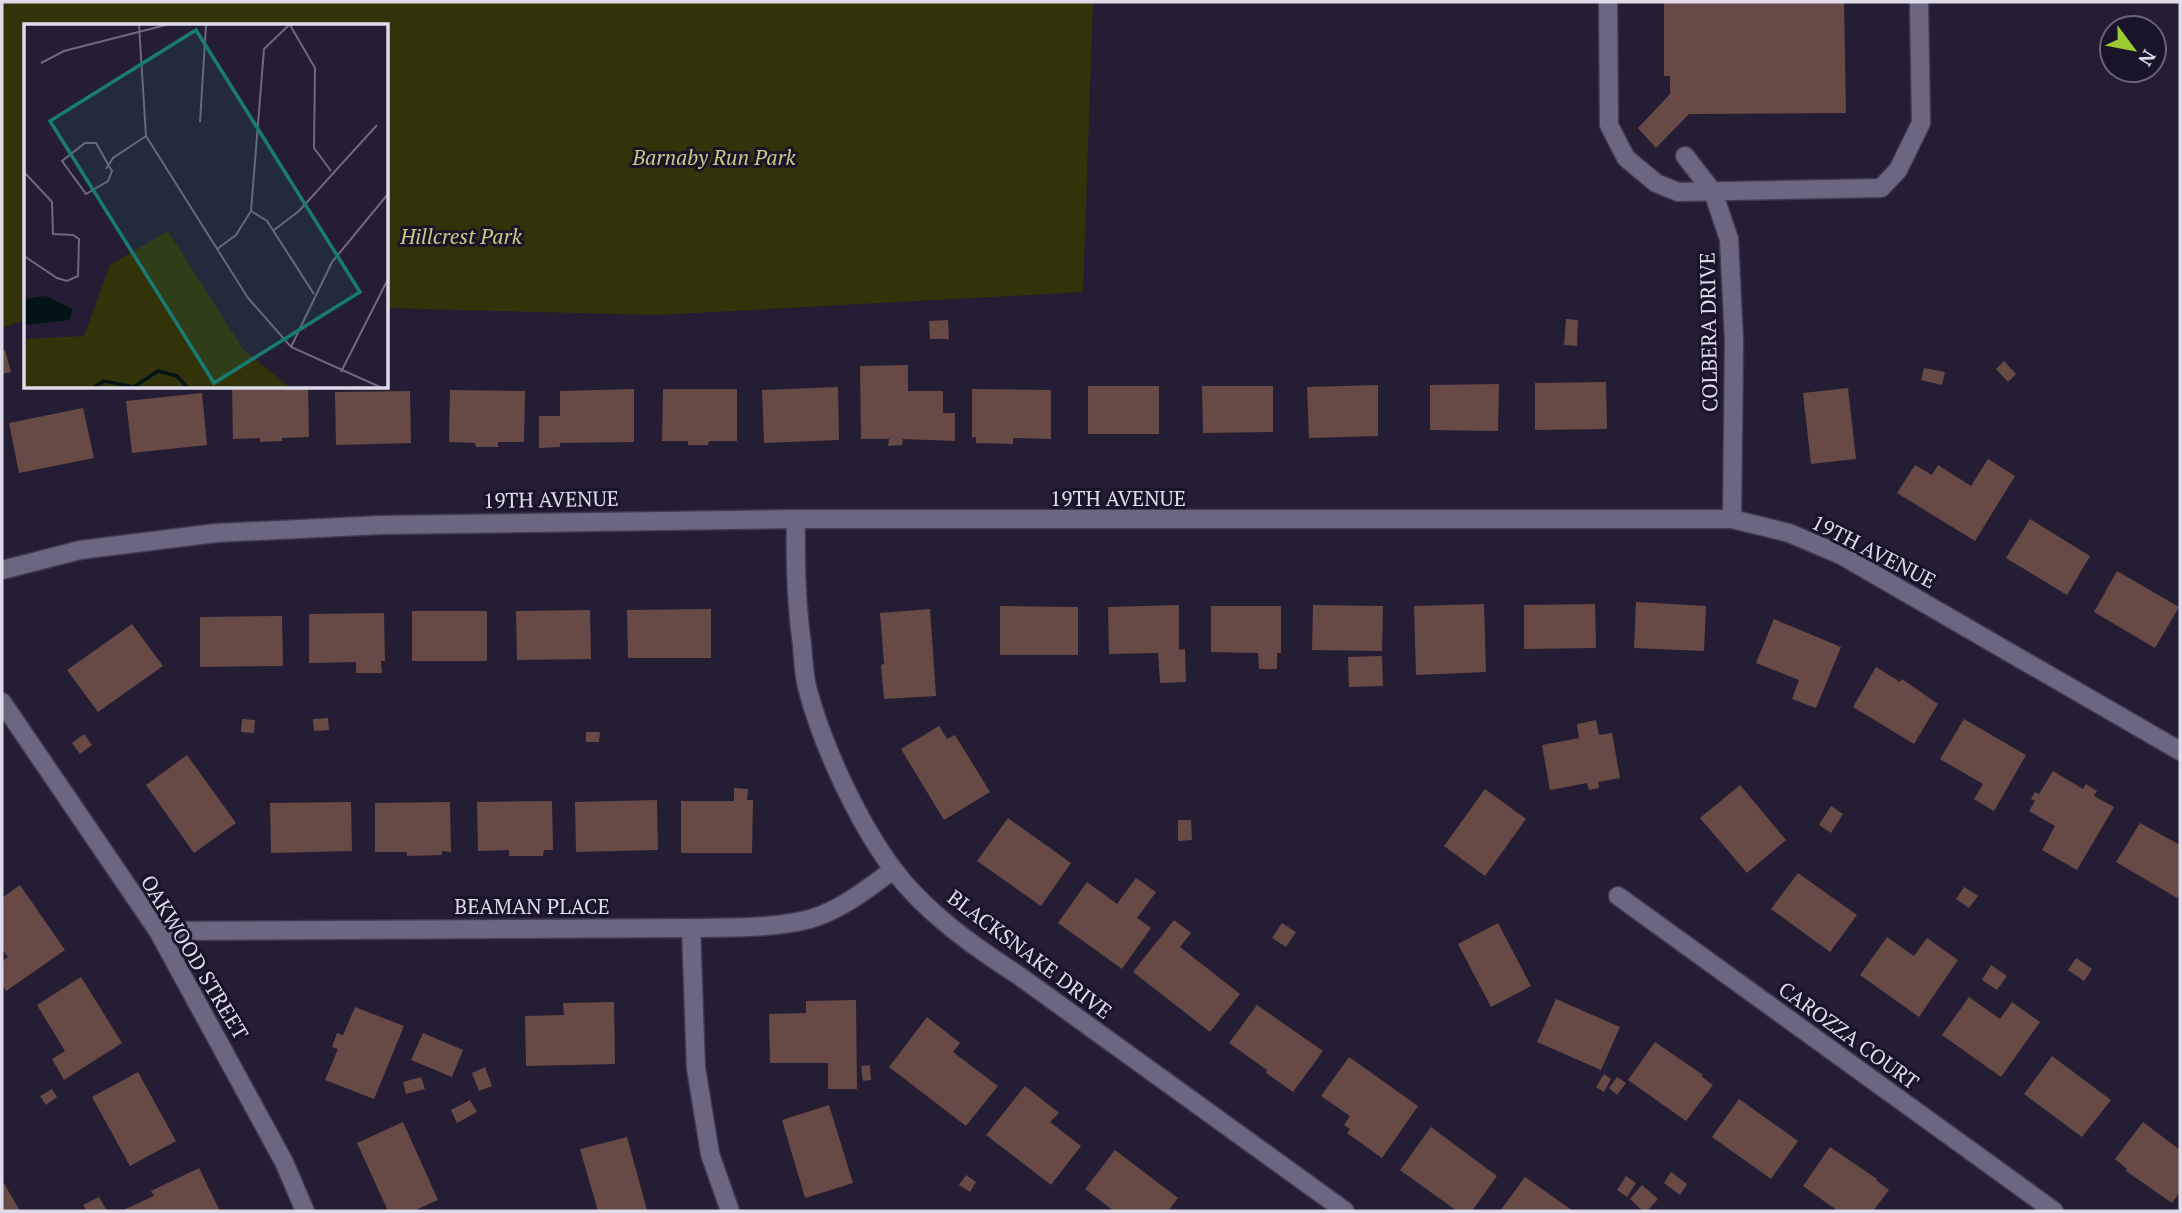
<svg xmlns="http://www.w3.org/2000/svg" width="2182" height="1213" viewBox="0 0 2182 1213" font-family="'PT Serif',serif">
<rect width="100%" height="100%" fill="#241d33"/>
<path fill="#333309" d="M 2,2 L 1093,2 L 1083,292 L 658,315 L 387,308 L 387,26 L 26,26 L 26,320 L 2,328 Z"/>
<g fill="#674a45">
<path d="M 1664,2 L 1844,2 L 1846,113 L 1689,114 L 1656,148 L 1638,128 L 1670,94 L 1670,76 L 1664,76 Z"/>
<path d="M 1566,319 L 1578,320 L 1577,346 L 1564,345 Z"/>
<path d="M 948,320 L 949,339 L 930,339 L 929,321 Z"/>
<path d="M 5,350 L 11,372 L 2,374 L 2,351 Z"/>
<path d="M 2004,361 L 2016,374 L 2008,382 L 1996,369 Z"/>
<path d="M 908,365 L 908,391 L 943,391 L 943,413 L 955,413 L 955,441 L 903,439 L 902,445 L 888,446 L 889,439 L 861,439 L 860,366 Z"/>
<path d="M 1924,368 L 1945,372 L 1942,385 L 1921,380 Z"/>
<path d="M 1606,382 L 1607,429 L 1535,430 L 1535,383 Z"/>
<path d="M 1499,384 L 1498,431 L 1430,430 L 1430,385 Z"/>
<path d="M 1378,385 L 1378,436 L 1309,438 L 1307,387 Z"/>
<rect x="1088" y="386" width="71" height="48"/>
<path d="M 1202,386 L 1273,386 L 1273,432 L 1203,433 Z"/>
<path d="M 232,387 L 308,387 L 309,437 L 282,438 L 282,441 L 260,442 L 260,438 L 233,439 Z"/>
<path d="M 838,387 L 839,440 L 764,443 L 762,390 Z"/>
<path d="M 1848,388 L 1856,459 L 1811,464 L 1803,393 Z"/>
<path d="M 634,389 L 634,442 L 560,443 L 560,447 L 539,448 L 539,416 L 560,416 L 560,391 Z"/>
<path d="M 663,389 L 737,389 L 737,441 L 709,441 L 708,445 L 688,445 L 688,441 L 662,441 Z"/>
<path d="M 972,389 L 1051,390 L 1051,439 L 1013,438 L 1013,444 L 976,443 L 976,437 L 972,438 Z"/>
<path d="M 450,390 L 525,391 L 524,442 L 498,442 L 498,447 L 476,447 L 475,443 L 449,442 Z"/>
<path d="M 410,391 L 411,443 L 336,445 L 335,392 Z"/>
<path d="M 202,393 L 207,445 L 132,453 L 126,401 Z"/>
<path d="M 83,408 L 94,458 L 19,473 L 9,423 Z"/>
<path d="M 1988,459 L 2015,476 L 1975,541 L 1897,493 L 1915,465 L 1932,475 L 1938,465 L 1971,486 Z"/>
<path d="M 2030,519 L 2090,556 L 2067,595 L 2006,558 Z"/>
<path d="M 2117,571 L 2179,607 L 2155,648 L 2094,612 Z"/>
<path d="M 1636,602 L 1706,606 L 1704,651 L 1634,648 Z"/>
<path d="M 1484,604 L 1486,672 L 1416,675 L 1414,606 Z"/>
<path d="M 1595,604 L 1596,648 L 1524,649 L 1524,605 Z"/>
<path d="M 1179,605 L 1179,650 L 1185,649 L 1186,682 L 1160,683 L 1158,653 L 1109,654 L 1108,607 Z"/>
<path d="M 1313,605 L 1383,606 L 1382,651 L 1312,650 Z"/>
<path d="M 1000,606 L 1078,607 L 1078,655 L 1000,655 Z"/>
<path d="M 1211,606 L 1281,606 L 1281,653 L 1277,653 L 1277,669 L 1259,669 L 1258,653 L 1211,652 Z"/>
<path d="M 711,609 L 711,658 L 628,658 L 627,610 Z"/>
<path d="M 930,609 L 936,696 L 884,699 L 881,665 L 884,664 L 880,613 Z"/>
<path d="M 590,610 L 591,659 L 517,660 L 516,611 Z"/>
<rect x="412" y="611" width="75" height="50"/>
<path d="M 384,613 L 385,661 L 381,661 L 382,673 L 356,673 L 356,662 L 309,663 L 309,614 Z"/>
<path d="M 282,616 L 283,666 L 200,667 L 200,617 Z"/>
<path d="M 1774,619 L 1841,647 L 1816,708 L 1792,699 L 1799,680 L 1756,663 Z"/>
<path d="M 132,624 L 163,666 L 98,712 L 67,670 Z"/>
<path d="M 1382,656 L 1383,686 L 1349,687 L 1348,657 Z"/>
<path d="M 1876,667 L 1900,682 L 1902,679 L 1938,704 L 1914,744 L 1853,707 Z"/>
<path d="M 328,718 L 329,730 L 314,731 L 313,719 Z"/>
<path d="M 242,719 L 255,720 L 254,733 L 241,732 Z"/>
<path d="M 1964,719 L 2026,755 L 1994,811 L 1974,799 L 1983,784 L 1940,759 Z"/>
<path d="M 1596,720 L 1599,735 L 1612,733 L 1620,778 L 1598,782 L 1599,788 L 1589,790 L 1587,783 L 1550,790 L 1542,745 L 1579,738 L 1577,724 Z"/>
<path d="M 939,726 L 947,739 L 955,735 L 990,792 L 944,820 L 901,749 Z"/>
<path d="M 586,732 L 600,732 L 599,742 L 586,742 Z"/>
<path d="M 84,734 L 92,745 L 80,754 L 72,743 Z"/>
<path d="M 187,755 L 236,823 L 194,853 L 146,785 Z"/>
<path d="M 2053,771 L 2083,789 L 2086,784 L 2097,791 L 2094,796 L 2114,807 L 2077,870 L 2042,850 L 2055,826 L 2029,811 L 2035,801 L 2031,799 L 2035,792 L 2039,794 Z"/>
<path d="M 1740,785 L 1786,840 L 1747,873 L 1700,818 Z"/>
<path d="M 734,788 L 748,789 L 747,800 L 753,800 L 752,853 L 681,853 L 681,801 L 734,801 Z"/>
<path d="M 1485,789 L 1526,819 L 1485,876 L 1444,846 Z"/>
<path d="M 657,800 L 658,850 L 576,852 L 575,802 Z"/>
<path d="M 552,801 L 553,850 L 544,850 L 543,856 L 509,856 L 509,850 L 478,851 L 477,802 Z"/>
<path d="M 351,802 L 352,851 L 271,853 L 270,803 Z"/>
<path d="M 450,802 L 451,852 L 442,851 L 442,855 L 407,856 L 407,852 L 375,852 L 375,803 Z"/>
<path d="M 1831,806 L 1843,814 L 1831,833 L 1819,825 Z"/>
<path d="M 1008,818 L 1071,863 L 1041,906 L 977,861 Z"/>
<path d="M 1178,820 L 1191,820 L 1192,840 L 1178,841 Z"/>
<path d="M 2140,823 L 2180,845 L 2180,893 L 2177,898 L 2116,862 Z"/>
<path d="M 1798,873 L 1857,915 L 1830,952 L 1771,909 Z"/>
<path d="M 1136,878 L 1156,892 L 1137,918 L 1151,928 L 1122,969 L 1058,923 L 1087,882 L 1117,904 Z"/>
<path d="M 20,885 L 65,950 L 6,991 L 2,984 L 2,961 L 8,957 L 2,949 L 2,898 Z"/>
<path d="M 1964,887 L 1978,896 L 1969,908 L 1956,899 Z"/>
<path d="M 1174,920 L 1191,933 L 1180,947 L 1240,994 L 1210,1032 L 1133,972 Z"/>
<path d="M 1282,923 L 1296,932 L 1286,947 L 1272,938 Z"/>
<path d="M 1498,923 L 1531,986 L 1491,1007 L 1458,944 Z"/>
<path d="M 1887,937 L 1914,956 L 1927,938 L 1958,960 L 1919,1017 L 1860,975 Z"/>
<path d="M 2076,958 L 2092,969 L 2084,981 L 2068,970 Z"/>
<path d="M 1991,965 L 2007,976 L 1997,990 L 1982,980 Z"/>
<path d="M 81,977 L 122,1043 L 64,1080 L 52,1059 L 65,1051 L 37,1005 Z"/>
<path d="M 1969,997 L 2000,1019 L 2012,1002 L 2040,1022 L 2001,1077 L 1942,1035 Z"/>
<path d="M 1556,999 L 1620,1027 L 1601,1070 L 1537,1042 Z"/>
<path d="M 856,1000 L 857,1089 L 828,1089 L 828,1063 L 770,1063 L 769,1014 L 806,1013 L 806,1001 Z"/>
<path d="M 614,1002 L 615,1064 L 526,1066 L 525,1016 L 564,1015 L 563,1003 Z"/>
<path d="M 1257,1005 L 1323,1051 L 1293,1092 L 1266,1073 L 1267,1070 L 1229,1043 Z"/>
<path d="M 355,1007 L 404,1026 L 374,1099 L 325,1080 L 338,1049 L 332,1047 L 337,1033 L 343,1035 Z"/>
<path d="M 927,1017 L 960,1043 L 953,1052 L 998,1086 L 966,1126 L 889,1067 Z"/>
<path d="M 423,1033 L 463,1050 L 452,1077 L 411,1060 Z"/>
<path d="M 1655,1042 L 1703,1075 L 1701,1076 L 1713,1085 L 1686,1121 L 1628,1080 Z"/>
<path d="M 2052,1056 L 2111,1100 L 2082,1137 L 2024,1094 Z"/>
<path d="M 1349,1057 L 1418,1106 L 1382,1158 L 1347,1133 L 1350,1129 L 1344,1125 L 1350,1116 L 1321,1096 Z"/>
<path d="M 870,1065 L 871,1080 L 863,1081 L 861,1066 Z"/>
<path d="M 485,1067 L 492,1086 L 479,1091 L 472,1073 Z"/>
<path d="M 138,1072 L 176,1141 L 130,1166 L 92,1097 Z"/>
<path d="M 1604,1074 L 1611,1079 L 1604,1092 L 1596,1087 Z"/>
<path d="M 421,1077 L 425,1089 L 406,1094 L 403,1082 Z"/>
<path d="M 1617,1077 L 1626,1083 L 1617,1095 L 1609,1088 Z"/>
<path d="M 1025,1086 L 1059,1113 L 1050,1122 L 1081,1146 L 1051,1185 L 986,1135 Z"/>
<path d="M 52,1089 L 57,1097 L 46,1105 L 40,1096 Z"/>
<path d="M 1739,1099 L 1798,1141 L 1771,1179 L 1712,1137 Z"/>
<path d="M 470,1100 L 477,1112 L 457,1123 L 451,1110 Z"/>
<path d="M 829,1105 L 853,1183 L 805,1198 L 782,1120 Z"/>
<path d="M 403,1122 L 438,1200 L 413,1211 L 388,1211 L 357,1143 Z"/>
<path d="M 2143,1122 L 2180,1150 L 2180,1192 L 2172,1203 L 2126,1171 L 2127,1169 L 2115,1159 Z"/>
<path d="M 1431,1127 L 1497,1176 L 1472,1211 L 1457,1211 L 1400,1170 Z"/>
<path d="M 627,1137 L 647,1210 L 598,1211 L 580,1149 Z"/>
<path d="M 1830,1147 L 1877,1179 L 1876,1180 L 1889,1190 L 1873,1211 L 1838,1211 L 1803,1186 Z"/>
<path d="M 1115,1150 L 1178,1198 L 1168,1211 L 1114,1211 L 1085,1189 Z"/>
<path d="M 199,1168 L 220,1211 L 121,1211 L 154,1196 L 151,1191 Z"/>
<path d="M 1671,1172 L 1687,1184 L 1680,1195 L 1664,1183 Z"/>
<path d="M 966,1175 L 976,1182 L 970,1192 L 959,1185 Z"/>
<path d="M 1626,1176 L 1636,1183 L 1627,1197 L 1617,1190 Z"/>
<path d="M 1525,1177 L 1573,1211 L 1500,1211 Z"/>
<path d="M 2,1180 L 20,1211 L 2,1211 Z"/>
<path d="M 1642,1185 L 1658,1199 L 1647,1211 L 1643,1211 L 1630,1199 Z"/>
<path d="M 99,1197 L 107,1211 L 86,1211 L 83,1205 Z"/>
</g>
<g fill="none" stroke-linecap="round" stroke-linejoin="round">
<defs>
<path id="service" d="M 1608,2 L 1609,125 L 1626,158 L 1656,183 L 1678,192 L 1881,188 L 1898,170 L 1921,123 L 1919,2"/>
<g id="minor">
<path d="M 1685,156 L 1713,192 L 1729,239 L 1734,341 L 1732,519"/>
<path d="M 796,519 C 795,562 796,603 802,645 C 803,659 804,674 807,687 C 822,745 858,822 893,869 C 925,912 973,946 1018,975 L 1345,1211"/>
<path d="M 2,570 L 80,550 L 216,533 L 381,525 L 796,519 L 1732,519 L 1789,533 L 1841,555 L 2180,751"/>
<path d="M 2,702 L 158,931 L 284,1162 L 305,1211"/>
<path d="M 1618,896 L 2054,1211"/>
<path d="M 691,928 L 696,1068 L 710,1154 L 730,1211"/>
<path d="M 158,931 L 691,928 C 730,927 772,929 810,919 C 841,910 867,889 893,870"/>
</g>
</defs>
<use href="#service" stroke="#3f3a4c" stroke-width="21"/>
<use href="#minor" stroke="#3f3a4c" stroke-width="21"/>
<use href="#service" stroke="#6d6681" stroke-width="18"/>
<use href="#minor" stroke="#6d6681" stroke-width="18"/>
</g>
<g text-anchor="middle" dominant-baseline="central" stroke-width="6" stroke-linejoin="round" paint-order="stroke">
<g font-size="21" font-style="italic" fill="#c8ca84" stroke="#1a1429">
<text x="714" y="157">Barnaby Run Park</text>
<text x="461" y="236">Hillcrest Park</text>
</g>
<g font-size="21" fill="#dfdbeb" stroke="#1a1429">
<text transform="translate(1708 332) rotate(-91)">COLBERA DRIVE</text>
<text x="1118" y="498">19TH AVENUE</text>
<text transform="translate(551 499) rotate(-1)">19TH AVENUE</text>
<text transform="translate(1874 551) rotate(27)">19TH AVENUE</text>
<text x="532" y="906">BEAMAN PLACE</text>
<text transform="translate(1030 954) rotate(37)">BLACKSNAKE DRIVE</text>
<text transform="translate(195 957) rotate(59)">OAKWOOD STREET</text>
<text transform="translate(1849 1035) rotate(36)">CAROZZA COURT</text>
</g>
</g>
<g transform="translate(24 24)">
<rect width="364" height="364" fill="#241d33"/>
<path d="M 144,207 L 219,325 L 265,363 L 0,363 L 0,315 L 60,312 L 86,241 Z" fill="#333309"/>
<path d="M 22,272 L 48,285 L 46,296 L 0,301 L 0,275 Z" fill="#031316"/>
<path fill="none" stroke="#031316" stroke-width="3.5" d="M 70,363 L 80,357 L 110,363 L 134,347 L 153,352 L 163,363"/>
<path fill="none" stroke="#6f697d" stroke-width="2" d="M 115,1 L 122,112 L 224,274 L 267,323 L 356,363M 266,1 L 291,44 L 290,124 L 307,147M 17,39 L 40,27 L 142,1M 176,98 L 182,1M 61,119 L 72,119 L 88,147 L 84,157 L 62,170 L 38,137 ZM 82,145 L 89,134 L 122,112M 0,148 L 28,178 L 29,210 L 49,211 L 55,215 L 54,252 L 43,257 L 33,254 L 0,232M 227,187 L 243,197 L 290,270M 250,206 L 275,187 L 353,101M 193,225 L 212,211 L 227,187 L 240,25 L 265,1M 267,323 L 308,238 L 364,170M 317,348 L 364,255"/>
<path fill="#197b74" fill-opacity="0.15" stroke="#197b74" stroke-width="3.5" d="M 172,6 L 336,268 L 190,359 L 26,97 Z"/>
<rect width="364" height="364" fill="none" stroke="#dfdbeb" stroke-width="3.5"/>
</g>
<rect width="2182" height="1213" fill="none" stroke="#dfdbeb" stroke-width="7"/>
<g transform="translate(2133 49) rotate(122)"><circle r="33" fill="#1a1429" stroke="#696477" stroke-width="2"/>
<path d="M0-5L12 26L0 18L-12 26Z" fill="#9bcb33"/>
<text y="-10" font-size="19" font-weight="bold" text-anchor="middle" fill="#dfdbeb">N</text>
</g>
</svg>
